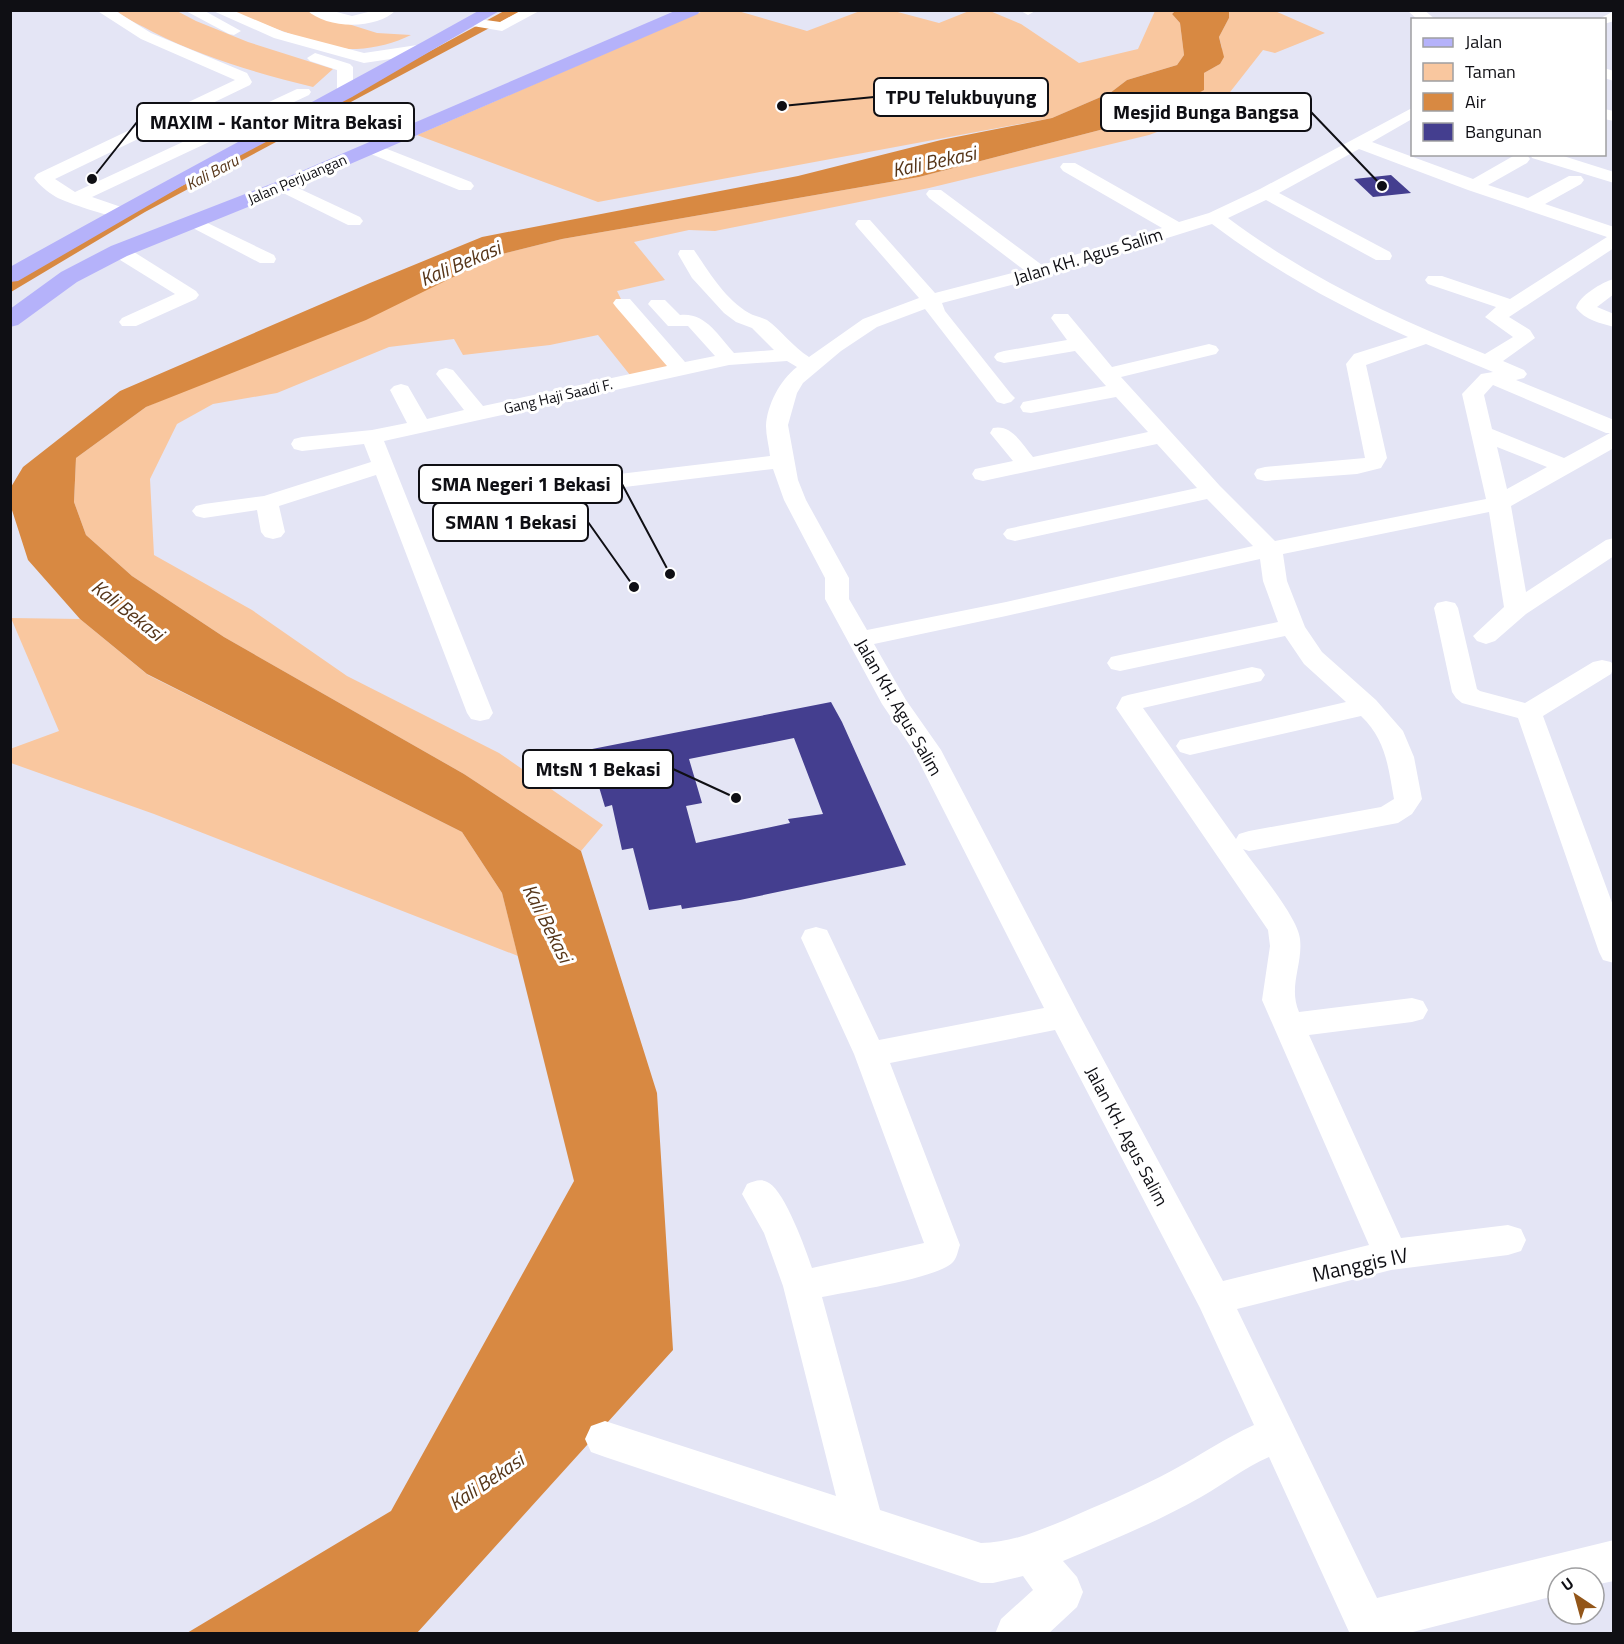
<svg xmlns="http://www.w3.org/2000/svg" width="1624" height="1644" viewBox="0 0 1624 1644" font-family="'Titillium Web',sans-serif">
<rect width="100%" height="100%" fill="#e4e5f5"/>
<g fill="#f9c79f">
<path d="M 117,11 L 177,11 L 196,21 L 248,42 L 333,69 L 313,87 C 257,73 204,58 153,32 C 141,25 127,20 117,11 Z"/>
<path d="M 232,11 L 307,11 L 377,33 L 411,35 C 395,43 375,48 357,49 C 326,51 262,23 232,11 Z"/>
<path d="M 703,11 L 738,11 L 807,31 L 860,11 L 894,11 L 939,23 L 969,11 L 990,11 L 1021,24 L 1079,63 L 1138,49 L 1155,11 L 1175,11 L 1172,14 L 1180,23 L 1184,55 L 1177,65 L 1127,80 L 1110,93 L 1052,118 L 598,202 L 417,135 Z"/>
<path d="M 1229,11 L 1275,11 L 1325,33 L 1275,53 L 1263,50 L 1216,110 L 1149,135 L 929,188 L 715,231 L 689,230 L 634,242 L 665,280 L 617,291 L 623,303 L 680,369 L 630,375 L 598,335 L 550,345 L 463,355 L 454,339 L 389,347 L 277,393 L 213,404 L 177,424 L 150,479 L 154,555 L 252,610 L 347,676 L 499,753 L 603,825 L 581,851 L 464,774 L 224,637 L 132,576 L 86,535 L 74,502 L 76,458 L 146,407 L 498,255 L 562,239 L 919,177 L 1158,115 L 1203,90 L 1204,73 L 1220,64 L 1222,48 L 1219,37 L 1229,18 Z"/>
<path d="M 11,618 L 80,619 L 148,675 L 462,832 L 502,893 L 518,956 L 154,814 L 11,763 L 10,749 L 59,731 Z"/>
</g>
<g fill="#d88942">
<path d="M 504,11 L 521,11 L 145,212 L 11,292 L 10,279 Z"/>
<path d="M 1175,11 L 1229,11 L 1229,18 L 1219,37 L 1224,57 L 1220,64 L 1204,73 L 1204,90 L 1158,115 L 919,177 L 562,239 L 498,255 L 366,320 L 146,407 L 76,458 L 74,502 L 86,535 L 132,576 L 224,637 L 464,774 L 581,851 L 657,1093 L 673,1350 L 417,1633 L 187,1633 L 391,1511 L 574,1181 L 502,893 L 462,832 L 147,674 L 80,619 L 28,560 L 11,507 L 11,487 L 23,467 L 120,391 L 370,283 L 482,237 L 798,176 L 941,140 L 1052,118 L 1110,93 L 1127,80 L 1177,65 L 1184,55 L 1180,23 L 1172,14 Z"/>
</g>
<g fill="#443e8f" fill-rule="evenodd">
<path d="M 1391,175 L 1411,193 L 1373,197 L 1354,179 Z"/>
<path d="M 831,702 L 842,722 L 906,865 L 740,900 L 682,909 L 681,905 L 649,910 L 633,848 L 622,850 L 612,805 L 605,807 L 596,777 L 591,778 L 582,751 ZM 794,738 L 823,814 L 788,819 L 790,823 L 696,843 L 686,806 L 702,803 L 689,759 Z"/>
</g>
<g fill="none" stroke-linecap="round" stroke-linejoin="round">
<g fill="#fff" fill-rule="evenodd">
<path d="M 96,10 L 114,10 L 151,33 L 247,73 L 252,82 L 250,85 L 55,179 L 75,192 L 297,89 L 309,89 L 311,92 L 309,95 L 92,197 L 127,209 L 130,213 L 127,217 C 115,220 68,203 56,197 C 48,192 39,185 34,178 L 37,174 L 235,80 L 141,39 Z"/>
<path d="M 184,10 L 203,10 L 241,31 L 234,35 L 229,34 Z"/>
<path d="M 211,10 L 232,10 L 284,32 L 364,53 L 424,44 L 432,49 L 424,54 L 364,63 L 274,38 Z"/>
<path d="M 307,10 L 329,10 L 352,16 L 376,10 L 396,10 C 377,30 326,29 307,10 Z"/>
<path d="M 522,10 L 541,10 L 502,31 L 467,25 L 465,22 L 472,18 L 500,22 Z"/>
<path d="M 1037,10 L 1028,15 L 1021,11 L 1021,10 Z"/>
<path d="M 1424,10 L 1436,20 L 1418,20 L 1408,11 Z"/>
<path d="M 1614,11 L 1614,21 L 1604,24 L 1604,20 L 1597,20 Z"/>
<path d="M 315,53 L 350,64 L 353,67 L 353,93 L 351,96 L 345,98 L 337,93 L 337,70 L 310,61 L 307,58 Z"/>
<path d="M 1604,68 L 1614,71 L 1614,81 L 1604,78 Z"/>
<path d="M 1412,108 L 1412,119 L 1372,142 L 1473,179 L 1515,155 L 1527,155 L 1530,159 L 1527,163 L 1488,185 L 1528,198 L 1569,176 L 1581,176 L 1584,180 L 1581,184 L 1545,204 L 1614,227 L 1614,248 L 1509,317 L 1530,330 L 1535,338 L 1503,361 L 1524,370 L 1527,374 L 1524,378 L 1516,380 L 1614,420 L 1614,448 L 1511,506 L 1526,592 L 1606,540 L 1614,538 L 1614,556 L 1526,614 L 1495,641 L 1486,644 L 1477,641 L 1473,636 L 1504,607 L 1489,512 L 1283,554 L 1287,581 L 1305,627 L 1322,652 L 1376,700 L 1403,731 L 1414,757 L 1422,799 L 1412,814 L 1398,823 L 1249,851 L 1243,849 C 1257,869 1298,917 1300,939 C 1303,965 1288,986 1299,1012 L 1412,998 L 1423,1001 L 1428,1010 L 1423,1019 L 1412,1022 L 1309,1035 L 1401,1238 L 1508,1225 L 1521,1229 L 1526,1240 L 1521,1251 L 1508,1255 L 1391,1270 L 1237,1309 L 1377,1598 L 1614,1540 L 1614,1581 L 1594,1585 L 1594,1578 L 1558,1578 L 1558,1595 L 1405,1634 L 1350,1634 L 1269,1457 C 1244,1468 1224,1484 1201,1497 C 1157,1522 1110,1541 1063,1561 L 1077,1577 L 1083,1592 L 1077,1607 L 1048,1634 L 995,1634 L 1001,1619 L 1033,1590 L 1023,1576 L 993,1583 L 981,1583 L 605,1457 L 591,1452 L 585,1439 L 591,1426 L 605,1421 L 836,1496 L 783,1286 L 764,1233 L 742,1194 L 747,1184 C 755,1181 761,1178 769,1183 C 785,1192 806,1250 812,1268 L 924,1243 L 854,1054 L 801,938 L 805,930 L 816,927 L 827,930 L 879,1040 L 1044,1008 L 913,750 L 882,704 L 825,599 L 825,578 L 784,500 L 773,469 L 493,503 L 485,501 L 482,496 L 485,491 L 493,489 L 770,456 C 769,446 766,436 766,426 C 767,405 780,380 797,367 L 787,361 L 729,365 L 384,441 L 493,713 L 489,719 L 480,721 L 471,719 L 467,713 L 376,475 L 279,506 L 285,532 L 281,537 L 273,539 L 265,537 L 261,532 L 257,510 L 204,518 L 196,516 L 192,511 L 196,506 L 204,504 L 264,496 L 371,462 L 364,444 L 302,451 L 294,449 L 291,444 L 294,439 L 302,437 L 372,430 L 407,423 L 390,390 L 394,386 L 401,384 L 408,386 L 427,419 L 464,410 L 436,374 L 439,370 L 446,368 L 453,370 L 483,406 L 667,366 L 616,307 L 613,303 L 616,299 L 630,299 L 685,362 L 715,356 L 688,326 L 668,326 L 648,304 L 651,300 L 665,300 L 680,315 C 705,312 718,335 734,353 L 774,350 L 752,328 L 736,322 L 724,313 L 692,278 L 678,254 L 680,250 L 694,250 C 709,272 725,299 749,313 C 754,316 761,317 767,320 C 782,331 793,347 809,357 L 863,319 L 919,298 L 858,228 L 855,224 L 858,220 L 870,220 L 935,293 L 1024,270 L 929,198 L 926,194 L 929,190 L 941,190 L 1042,265 L 1162,228 L 1063,171 L 1060,167 L 1063,163 L 1075,163 L 1179,222 L 1209,213 L 1260,189 ZM 1359,149 L 1468,190 L 1607,237 L 1510,299 L 1442,276 L 1428,276 L 1425,280 L 1428,284 L 1496,307 L 1485,317 L 1513,337 L 1485,354 C 1394,318 1307,277 1228,218 L 1266,200 L 1376,260 L 1390,260 L 1392,256 L 1390,252 L 1279,193 ZM 1212,224 C 1273,270 1338,306 1408,337 L 1354,354 L 1346,364 L 1365,458 L 1265,467 L 1257,469 L 1254,474 L 1257,479 L 1265,481 L 1357,474 L 1381,468 L 1387,458 L 1366,365 L 1426,344 L 1493,372 L 1481,374 L 1462,394 L 1486,499 L 1275,541 L 1220,486 L 1121,377 L 1216,354 L 1219,350 L 1216,346 L 1209,344 L 1112,367 L 1068,314 L 1054,314 L 1051,318 L 1067,340 L 1004,351 L 997,353 L 994,357 L 997,361 L 1004,363 L 1075,351 L 1106,386 L 1023,402 L 1020,407 L 1023,412 L 1031,413 L 1116,397 L 1148,432 L 1033,457 C 1022,444 1012,424 993,428 L 990,433 L 1013,461 L 975,469 L 972,474 L 975,479 L 983,481 L 1157,444 L 1197,488 L 1007,529 L 1003,534 L 1007,539 L 1015,541 L 1207,499 L 1253,546 L 1006,602 L 867,630 L 849,599 L 849,578 L 806,500 L 798,480 L 788,425 L 797,393 L 803,383 L 841,351 L 877,327 L 925,309 L 997,402 L 1004,404 L 1011,402 L 1015,398 L 1011,394 L 945,311 L 942,303 L 1046,276 ZM 1493,385 L 1606,433 L 1610,433 L 1564,458 L 1492,429 L 1484,395 ZM 1497,447 L 1547,467 L 1507,489 ZM 1260,559 L 1263,581 L 1278,622 L 1120,655 L 1111,657 L 1107,663 L 1111,669 L 1120,671 L 1285,636 L 1304,664 L 1346,702 L 1180,740 L 1176,746 L 1180,752 L 1190,755 L 1361,716 C 1386,740 1388,766 1394,799 L 1381,807 L 1249,831 L 1239,834 L 1236,839 L 1143,708 L 1261,681 L 1265,675 L 1261,669 L 1252,667 L 1128,695 L 1122,697 L 1116,708 L 1268,930 L 1270,946 L 1262,1000 L 1369,1245 L 1223,1281 L 1080,1016 L 941,750 L 906,700 L 874,644 L 1006,616 ZM 1055,1030 L 1200,1308 L 1254,1425 C 1225,1438 1201,1455 1173,1470 C 1138,1489 1101,1504 1065,1520 C 1038,1531 1010,1543 981,1543 L 880,1510 L 822,1297 C 846,1292 940,1278 953,1262 C 957,1258 958,1250 960,1245 L 890,1063 Z"/>
<path d="M 1604,109 L 1614,111 L 1614,121 L 1604,119 Z"/>
<path d="M 372,143 L 471,182 L 474,186 L 471,190 L 459,190 L 366,152 L 364,148 L 366,144 Z"/>
<path d="M 1530,154 L 1557,154 L 1614,172 L 1614,183 L 1532,158 Z"/>
<path d="M 283,181 L 360,217 L 363,221 L 360,225 L 348,225 L 277,190 L 274,186 L 277,182 Z"/>
<path d="M 195,217 L 274,255 L 276,259 L 274,263 L 260,263 L 189,226 L 186,222 L 189,218 Z"/>
<path d="M 119,245 L 126,247 L 196,291 L 199,295 L 196,299 L 136,326 L 122,326 L 119,322 L 122,318 L 175,294 L 112,255 L 110,251 L 112,247 Z"/>
<path d="M 1614,279 L 1614,294 L 1597,307 L 1614,314 L 1614,327 C 1600,323 1585,320 1576,308 C 1579,296 1602,282 1614,279 Z"/>
<path d="M 1446,601 L 1455,603 L 1458,608 L 1477,689 L 1480,691 L 1525,703 L 1593,662 L 1602,660 L 1611,662 L 1614,666 L 1611,674 L 1543,716 L 1614,908 L 1614,963 L 1603,960 L 1599,952 L 1518,718 L 1462,703 L 1456,698 L 1452,692 L 1434,608 L 1437,603 Z"/>
</g>
<g fill="#b5b2fa" fill-rule="evenodd">
<path d="M 480,10 L 501,10 L 352,97 L 182,186 L 18,281 L 10,282 L 10,267 C 166,179 324,97 480,10 Z"/>
<path d="M 677,10 L 700,10 L 698,14 L 290,190 L 127,256 L 77,282 L 18,325 L 10,327 L 10,309 L 61,272 L 111,246 L 276,182 Z"/>
</g>
</g>
<g text-anchor="middle" dominant-baseline="central" stroke-width="6" stroke-linejoin="round" paint-order="stroke">
<g font-size="15" fill="#0f0f14" stroke="#fff">
<text transform="translate(297 179) rotate(-23)">Jalan Perjuangan</text>
<text transform="translate(558 396) rotate(-13)">Gang Haji Saadi F.</text>
</g>
<g font-size="16" font-style="italic" fill="#563518" stroke="#fff">
<text transform="translate(212 172) rotate(-28)">Kali Baru</text>
</g>
<g font-size="18" fill="#0f0f14" stroke="#fff">
<text transform="translate(1088 256) rotate(-17)">Jalan KH. Agus Salim</text>
<text transform="translate(899 707) rotate(60)">Jalan KH. Agus Salim</text>
<text transform="translate(1127 1136) rotate(62)">Jalan KH. Agus Salim</text>
</g>
<g font-size="20" font-style="italic" fill="#563518" stroke="#fff">
<text transform="translate(934 161) rotate(-12)">Kali Bekasi</text>
<text transform="translate(460 263) rotate(-23)">Kali Bekasi</text>
<text transform="translate(128 610) rotate(38)">Kali Bekasi</text>
<text transform="translate(548 923) rotate(63)">Kali Bekasi</text>
<text transform="translate(486 1481) rotate(-34)">Kali Bekasi</text>
</g>
<g font-size="21" fill="#0f0f14" stroke="#fff">
<text transform="translate(1360 1264) rotate(-12)">Manggis IV</text>
</g>
</g>
<path fill="none" stroke="#0f0f14" stroke-width="2" d="M782 106L874 97M1382 186L1311 112M92 179L137 122M670 574L622 484M634 587L588 522M736 798L673 769"/>
<g fill="#0f0f14" stroke="#fff" stroke-width="2">
<circle cx="782" cy="106" r="6"/>
<circle cx="1382" cy="186" r="6"/>
<circle cx="92" cy="179" r="6"/>
<circle cx="670" cy="574" r="6"/>
<circle cx="634" cy="587" r="6"/>
<circle cx="736" cy="798" r="6"/>
</g>
<g fill="#fff" stroke="#0f0f14" stroke-width="2">
<rect x="874" y="78" width="174" height="38" rx="6"/>
<rect x="1101" y="93" width="210" height="38" rx="6"/>
<rect x="137" y="103" width="277" height="38" rx="6"/>
<rect x="419" y="465" width="203" height="38" rx="6"/>
<rect x="433" y="503" width="155" height="38" rx="6"/>
<rect x="523" y="750" width="150" height="38" rx="6"/>
</g>
<g font-size="20" text-anchor="middle" font-weight="bold" fill="#0f0f14">
<text x="961" y="104">TPU Telukbuyung</text>
<text x="1206" y="119">Mesjid Bunga Bangsa</text>
<text x="276" y="129">MAXIM - Kantor Mitra Bekasi</text>
<text x="521" y="491">SMA Negeri 1 Bekasi</text>
<text x="511" y="529">SMAN 1 Bekasi</text>
<text x="598" y="776">MtsN 1 Bekasi</text>
</g>
<rect width="1624" height="1644" fill="none" stroke="#0f0f14" stroke-width="24"/>
<rect x="1411" y="18" width="195" height="138" fill="#ffffff" stroke="#9f9fa1" stroke-width="1.5"/>
<rect x="1423" y="38" width="30" height="9" fill="#b5b2fa" stroke="#9f9fa1" stroke-width="1.5"/>
<text x="1465" y="48" font-size="18" fill="#0f0f14">Jalan</text>
<rect x="1423" y="63" width="30" height="18" fill="#f9c79f" stroke="#9f9fa1" stroke-width="1.5"/>
<text x="1465" y="78" font-size="18" fill="#0f0f14">Taman</text>
<rect x="1423" y="93" width="30" height="18" fill="#d88942" stroke="#9f9fa1" stroke-width="1.5"/>
<text x="1465" y="108" font-size="18" fill="#0f0f14">Air</text>
<rect x="1423" y="123" width="30" height="18" fill="#443e8f" stroke="#9f9fa1" stroke-width="1.5"/>
<text x="1465" y="138" font-size="18" fill="#0f0f14">Bangunan</text>
<g transform="translate(1576 1596) rotate(324)"><circle r="28" fill="#ffffff" stroke="#9f9fa1" stroke-width="1.5"/>
<path d="M0-4.5L10 22L0 15L-10 22Z" fill="#935619"/>
<text y="-9" font-size="16" font-weight="bold" text-anchor="middle" fill="#0f0f14">U</text>
</g>
</svg>
